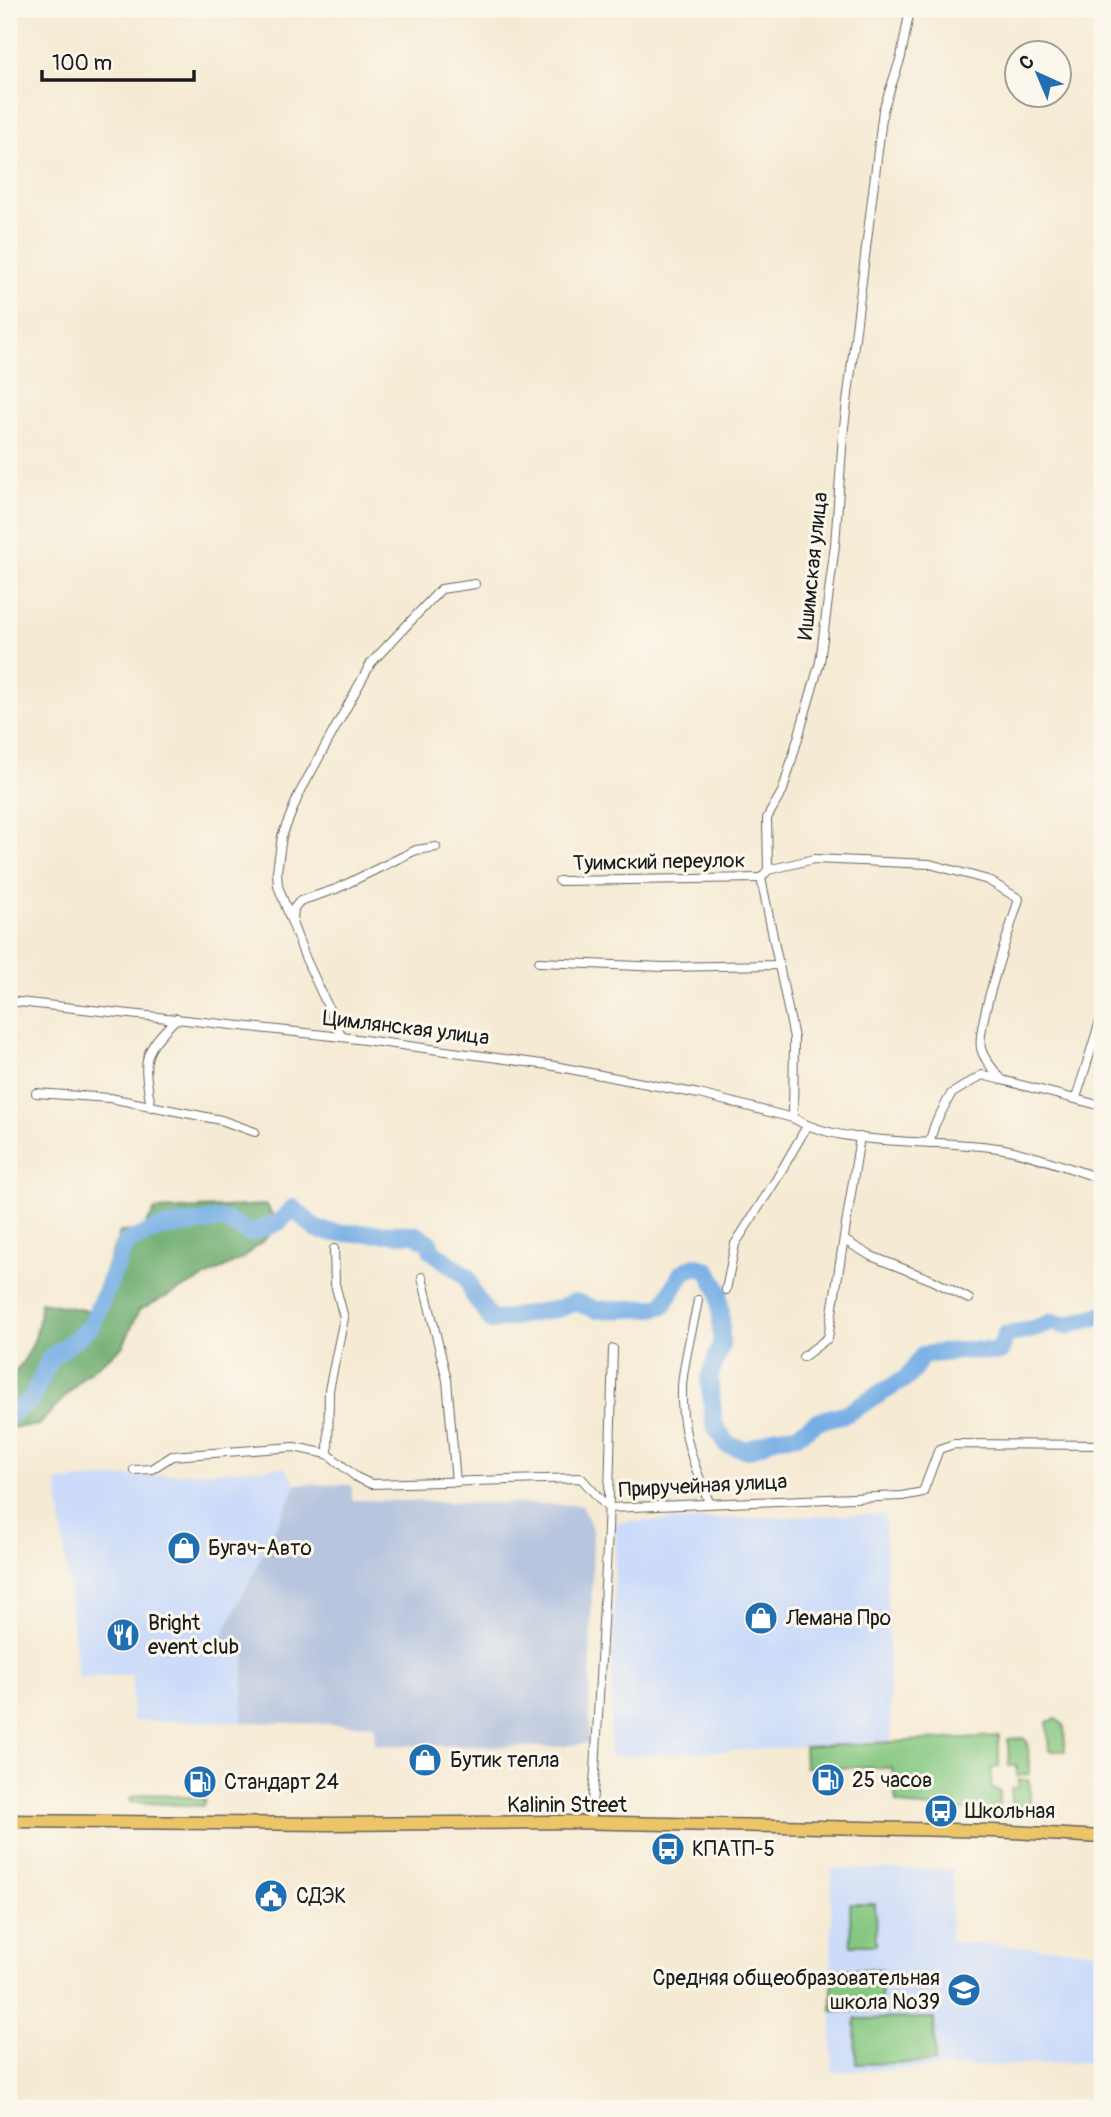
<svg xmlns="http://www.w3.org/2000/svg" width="1111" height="2117" viewBox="0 0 1111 2117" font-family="Pangolin,sans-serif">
<rect width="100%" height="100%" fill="#fbf7ec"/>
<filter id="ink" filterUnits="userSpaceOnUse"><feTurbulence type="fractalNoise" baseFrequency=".0143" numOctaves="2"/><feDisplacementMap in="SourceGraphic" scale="14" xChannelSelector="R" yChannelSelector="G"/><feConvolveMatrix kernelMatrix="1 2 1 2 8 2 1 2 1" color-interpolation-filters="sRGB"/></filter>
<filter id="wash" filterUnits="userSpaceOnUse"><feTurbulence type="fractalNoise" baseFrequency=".00686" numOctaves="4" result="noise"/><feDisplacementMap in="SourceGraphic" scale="28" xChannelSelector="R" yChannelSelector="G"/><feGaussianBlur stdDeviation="1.57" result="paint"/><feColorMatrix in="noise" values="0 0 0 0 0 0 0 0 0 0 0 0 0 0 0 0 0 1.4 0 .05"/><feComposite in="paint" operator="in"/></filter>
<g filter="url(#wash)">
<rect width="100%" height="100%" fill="#f5ead3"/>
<g fill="#ccdbf9">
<path d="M 284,1467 L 297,1484 L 220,1641 L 245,1644 L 242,1722 L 132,1721 L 132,1675 L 78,1678 L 57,1481 Z"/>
<path d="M 885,1514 L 891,1742 L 610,1757 L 616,1522 Z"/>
<path d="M 831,1869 L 953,1869 L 950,1942 L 1096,1951 L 1093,2062 L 832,2072 Z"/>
</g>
<path fill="#b8c5de" d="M 297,1484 L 352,1485 L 352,1500 L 582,1505 L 593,1531 L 589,1743 L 559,1747 L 375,1745 L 374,1725 L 242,1722 L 245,1644 L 220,1641 Z"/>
<g fill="#85c780" stroke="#50724e" stroke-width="2">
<path d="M 1056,1719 L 1064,1725 L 1065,1751 L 1049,1751 L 1047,1722 Z"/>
<path d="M 999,1736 L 999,1767 L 992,1768 L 991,1788 L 1000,1791 L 999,1813 L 909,1806 L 896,1802 L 892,1768 L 805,1767 L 804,1747 Z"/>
<path d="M 1023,1738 L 1028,1743 L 1029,1774 L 1017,1776 L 1017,1766 L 1009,1766 L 1008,1739 Z"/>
<path d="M 1018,1780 L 1030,1780 L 1030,1809 L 1027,1814 L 1011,1814 L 1011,1788 L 1018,1788 Z"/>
<path d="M 146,1794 L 197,1798 L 205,1800 L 203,1806 L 130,1802 L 131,1797 Z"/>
<path d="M 850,1904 L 875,1904 L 876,1945 L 851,1945 Z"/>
<path d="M 832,1969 L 881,1969 L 881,2010 L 832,2011 Z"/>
<path d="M 934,2018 L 935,2062 L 856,2064 L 855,2019 Z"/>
</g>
<path fill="#6cac6e" stroke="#446445" stroke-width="2" d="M 267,1205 L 278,1227 L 244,1258 L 139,1310 L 123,1346 L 84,1376 L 39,1425 L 9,1428 L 9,1380 C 31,1354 40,1336 40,1302 L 90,1311 L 120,1232 L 142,1231 L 155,1210 Z"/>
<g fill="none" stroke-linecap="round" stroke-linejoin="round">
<path stroke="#76aee5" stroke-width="18" d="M 9,1416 L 31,1400 L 50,1359 L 91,1326 L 126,1242 L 158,1229 L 223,1219 L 250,1233 L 279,1222 L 293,1208 L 317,1230 L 337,1233 L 414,1234 L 429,1242 L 432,1251 L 467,1277 L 473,1294 L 492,1321 L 561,1308 L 575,1302 L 597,1310 L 654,1308 L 664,1305 L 682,1273 L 695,1266 L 708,1270 L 719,1292 L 721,1318 L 721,1346 L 709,1378 L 714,1424 L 727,1445 L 748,1450 L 778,1437 L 797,1435 L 818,1421 L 848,1413 L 908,1377 L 923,1355 L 966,1350 L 1000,1352 L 1005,1335 L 1030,1330 L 1053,1322 L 1065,1326 L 1102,1315"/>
</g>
</g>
<g filter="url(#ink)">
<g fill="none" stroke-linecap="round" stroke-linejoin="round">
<defs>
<g id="street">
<path d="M 768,870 L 814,859 L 930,864 L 988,880 L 1019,899 C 1011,926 976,1026 981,1048 C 983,1059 995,1071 1002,1080 L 982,1075 L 951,1094 L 935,1124 L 929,1143"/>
<path d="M 559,881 L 761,878"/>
<path d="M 293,920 L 294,908 L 300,901 L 336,889 L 416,850 L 436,847"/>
<path d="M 539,962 L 664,967 L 779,965"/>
<path d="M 9,1001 L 342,1037 L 549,1065 L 699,1094 L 793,1118 C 845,1149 944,1138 1004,1149 C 1037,1155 1070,1169 1102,1179"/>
<path d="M 342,1037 L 305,957 L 278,886 L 277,871 L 282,836 L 299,794 L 371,663 L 441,589 L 475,584"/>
<path d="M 1002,1080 L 1102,1106"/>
<path d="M 36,1093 L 110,1098 L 221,1120 L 255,1132"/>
<path d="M 1076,1098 L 1102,1015"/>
<path d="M 151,1107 C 143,1058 141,1054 177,1018"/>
<path d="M 793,1118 L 794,1038 L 761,878 L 768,870 L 767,818 L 783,790 L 820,662 L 835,545 L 843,435 L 883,110 L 901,57 L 910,9"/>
<path d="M 844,1240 L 871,1256 L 932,1280 L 969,1299"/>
<path d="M 422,1277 L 447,1380 L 456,1482"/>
<path d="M 726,1290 L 735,1244 L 776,1180 L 807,1126"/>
<path d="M 698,1300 C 693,1328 684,1358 682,1386 C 680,1428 693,1464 709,1502"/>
<path d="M 803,1357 L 828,1338 L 860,1137"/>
<path d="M 328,1454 L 329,1390 L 344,1318 L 335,1284 L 334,1249"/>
<path d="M 134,1470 L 152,1469 L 172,1456 L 294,1447 L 328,1454 L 356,1477 L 371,1484 L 581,1478 L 608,1508 L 902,1496 L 923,1492 L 939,1449 L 954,1444 L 1102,1445"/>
<path d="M 590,1824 L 595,1771 L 608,1530 L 613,1349"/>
</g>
<path id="primary" d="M 9,1821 L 328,1824 L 564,1822 L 778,1826 L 993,1831 L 1102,1837"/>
</defs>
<use href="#street" stroke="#68645c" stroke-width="10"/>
<use href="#primary" stroke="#68645c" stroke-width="15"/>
<use href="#street" stroke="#fff" stroke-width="8"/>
<use href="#primary" stroke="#edc569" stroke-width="12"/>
</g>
</g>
<defs>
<symbol id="shop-disc" viewBox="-11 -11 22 22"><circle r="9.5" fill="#1f6fb2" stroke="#fbf7ec"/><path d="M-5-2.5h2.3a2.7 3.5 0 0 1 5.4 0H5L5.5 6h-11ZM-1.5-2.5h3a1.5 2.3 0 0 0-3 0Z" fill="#fff"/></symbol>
<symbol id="restaurant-disc" viewBox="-11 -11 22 22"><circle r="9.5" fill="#1f6fb2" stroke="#fbf7ec"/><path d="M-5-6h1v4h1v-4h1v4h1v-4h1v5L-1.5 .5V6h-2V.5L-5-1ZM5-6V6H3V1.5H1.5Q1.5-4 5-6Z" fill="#fff"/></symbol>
<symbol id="fuel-disc" viewBox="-11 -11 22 22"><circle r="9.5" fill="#1f6fb2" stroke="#fbf7ec"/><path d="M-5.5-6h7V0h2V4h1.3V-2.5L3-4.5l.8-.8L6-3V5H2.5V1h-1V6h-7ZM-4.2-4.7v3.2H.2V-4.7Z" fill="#fff"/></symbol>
<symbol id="bus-disc" viewBox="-11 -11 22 22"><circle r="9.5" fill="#1f6fb2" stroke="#fbf7ec"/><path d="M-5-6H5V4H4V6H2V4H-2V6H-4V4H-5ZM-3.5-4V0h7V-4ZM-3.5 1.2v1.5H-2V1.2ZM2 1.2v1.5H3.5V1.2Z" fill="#fff"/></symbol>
<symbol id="civic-disc" viewBox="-11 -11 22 22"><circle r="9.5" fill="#1f6fb2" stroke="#fbf7ec"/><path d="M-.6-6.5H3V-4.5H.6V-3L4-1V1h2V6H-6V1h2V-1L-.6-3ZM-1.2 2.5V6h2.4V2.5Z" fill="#fff"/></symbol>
<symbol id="school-disc" viewBox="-11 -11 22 22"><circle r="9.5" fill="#1f6fb2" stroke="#fbf7ec"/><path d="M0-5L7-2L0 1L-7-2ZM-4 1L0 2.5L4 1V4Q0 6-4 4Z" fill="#fff"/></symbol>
</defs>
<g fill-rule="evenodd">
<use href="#shop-disc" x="165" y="1529" width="38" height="38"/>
<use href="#shop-disc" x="742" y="1599" width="38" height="38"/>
<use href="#restaurant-disc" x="104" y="1616" width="38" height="38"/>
<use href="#shop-disc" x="406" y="1741" width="38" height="38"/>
<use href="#fuel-disc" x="809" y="1761" width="38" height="38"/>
<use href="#fuel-disc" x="181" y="1763" width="38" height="38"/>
<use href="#bus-disc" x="922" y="1792" width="38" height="38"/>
<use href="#bus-disc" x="649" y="1830" width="38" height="38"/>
<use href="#civic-disc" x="252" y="1877" width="38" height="38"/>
<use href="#school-disc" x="945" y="1971" width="38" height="38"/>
</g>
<g text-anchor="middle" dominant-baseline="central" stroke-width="6" stroke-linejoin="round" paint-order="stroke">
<g font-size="21" fill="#1c1c1c" stroke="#fbf7ec">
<text transform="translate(813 566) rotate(-84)">Ишимская улица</text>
<text transform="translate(659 862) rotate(-1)">Туимский переулок</text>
<text transform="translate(406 1028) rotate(7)">Цимлянская улица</text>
<text transform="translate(703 1486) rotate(-3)">Приручейная улица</text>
<text x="567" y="1805">Kalinin Street</text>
</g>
<g font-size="21" fill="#1c1c1c" stroke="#fbf7ec" text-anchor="start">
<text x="208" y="1548">Бугач-Авто</text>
<text x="786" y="1618">Лемана Про</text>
<text x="148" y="1623">Bright<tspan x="148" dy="24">event club</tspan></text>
<text x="450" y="1760">Бутик тепла</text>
<text x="852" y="1780">25 часов</text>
<text x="224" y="1782">Стандарт 24</text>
<text x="965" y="1811">Школьная</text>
<text x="692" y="1849">КПАТП-5</text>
<text x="296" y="1896">СДЭК</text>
<text x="940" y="1978" text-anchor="end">Средняя общеобразовательная<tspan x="940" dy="24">школа №39</tspan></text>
</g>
</g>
<rect width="1111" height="2117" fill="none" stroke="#fbf7ec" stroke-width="35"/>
<g transform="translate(1038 74) rotate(316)"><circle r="33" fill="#fbf7ec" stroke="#a29f99" stroke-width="2"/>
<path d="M0-5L12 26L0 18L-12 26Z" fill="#1f6fb2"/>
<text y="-10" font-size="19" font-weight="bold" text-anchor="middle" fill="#1c1c1c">С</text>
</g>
<path d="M42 70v10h152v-10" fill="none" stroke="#1c1c1c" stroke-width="3.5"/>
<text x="52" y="70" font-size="21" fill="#1c1c1c" stroke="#fbf7ec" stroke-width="5" paint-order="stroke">100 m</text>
</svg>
